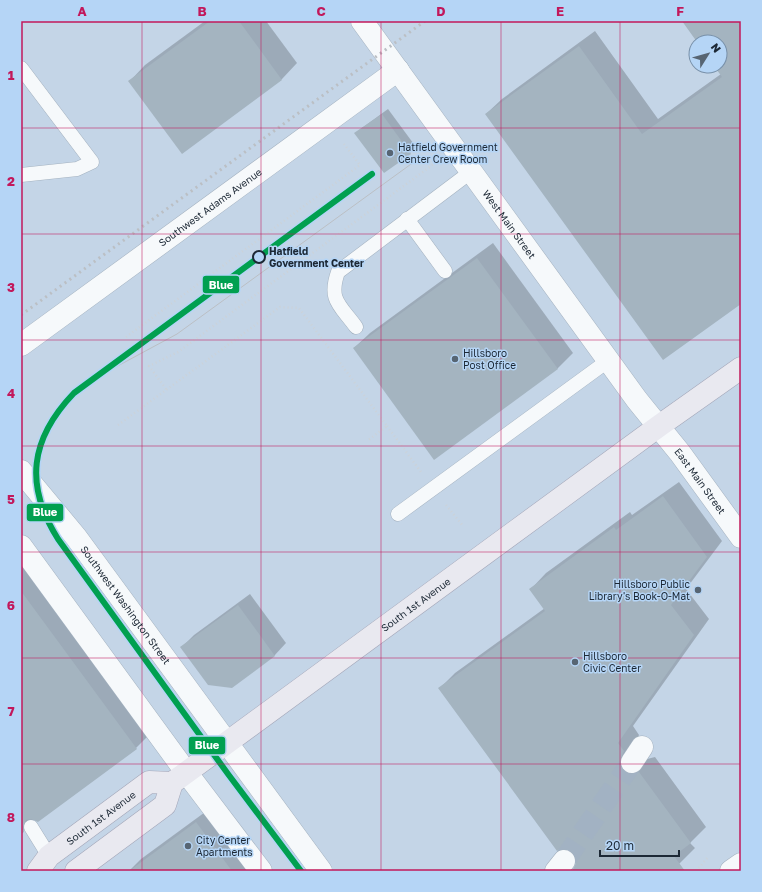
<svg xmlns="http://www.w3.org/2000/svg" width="762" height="892" viewBox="0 0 762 892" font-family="'Golos Text',sans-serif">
<rect width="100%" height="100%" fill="#c4d5e7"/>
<g fill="#0003">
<path d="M 205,21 L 266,21 L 297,63 L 282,79 L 182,152 L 130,81 L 145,65 Z"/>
<path d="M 683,21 L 741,21 L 741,303 L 486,114 L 502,99 L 595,31 L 658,119 L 721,74 L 715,66 L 720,66 L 720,42 L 698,42 Z"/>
<path d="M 388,109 L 416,147 L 410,153 L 384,172 L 356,133 L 362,128 Z"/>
<path d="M 493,243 L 573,353 L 557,369 L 354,348 L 370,333 Z"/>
<path d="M 679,482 L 722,541 L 686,589 L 709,619 L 633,726 L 639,735 L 635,744 L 647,759 L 655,757 L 706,827 L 690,843 L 695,848 L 679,864 L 670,871 L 573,871 L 577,863 L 576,856 L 440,688 L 455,673 L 545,608 L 531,589 L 546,573 L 630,512 L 632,515 Z"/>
<path d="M 21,554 L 152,732 L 136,748 L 38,821 L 35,819 L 21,833 Z"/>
<path d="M 250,594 L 286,643 L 274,656 L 182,647 L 194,635 Z"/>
<path d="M 212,807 L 257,871 L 129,871 L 141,859 Z"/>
</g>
<g fill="#a4b4c0">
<path d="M 210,21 L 239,21 L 282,80 L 182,154 L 128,81 Z"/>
<path d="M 682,21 L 741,21 L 741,304 L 663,360 L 485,114 L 579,46 L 642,134 L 722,77 L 714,66 L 720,66 L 720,42 L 697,42 Z"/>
<path d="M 382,114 L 411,154 L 384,173 L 354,133 Z"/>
<path d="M 477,258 L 558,369 L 434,460 L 353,348 Z"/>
<path d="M 663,496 L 707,557 L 671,605 L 694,635 L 618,743 L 624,751 L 620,761 L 621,768 L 625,772 L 631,774 L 639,772 L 691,843 L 674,856 L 685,871 L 572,871 L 576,863 L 575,856 L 572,852 L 566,849 L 560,849 L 557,851 L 438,688 L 545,611 L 529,589 L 614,527 L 616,530 Z"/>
<path d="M 21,591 L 137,749 L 38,822 L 31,819 L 26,820 L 23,827 L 24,832 L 21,834 Z"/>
<path d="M 238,605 L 275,656 L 232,688 L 208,685 L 180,647 Z"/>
<path d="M 196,822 L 232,871 L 129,871 Z"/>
</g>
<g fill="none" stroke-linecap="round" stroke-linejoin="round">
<path stroke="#a2b2c3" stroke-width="22" stroke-dasharray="22 11" stroke-linecap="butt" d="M 564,861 L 632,762"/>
<defs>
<g id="lane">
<path d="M 21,68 L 92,162 L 77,169 L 21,175"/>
<path d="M 407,219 L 445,271"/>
<path d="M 356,327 C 340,305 328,300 338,272 L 472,171"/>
<path d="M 398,514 L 609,360"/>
<path d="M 31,827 L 49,856"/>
</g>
<g id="street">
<path id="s1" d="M 21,345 L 398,70"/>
<path id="s2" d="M 21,471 L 76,537 L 321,871"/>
<path d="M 21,546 L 186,772 L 261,871"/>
<path d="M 632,762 L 642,747"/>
<path d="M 556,871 L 564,861"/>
<path d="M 731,871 L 741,864"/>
</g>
<g id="secondary">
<path id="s3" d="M 362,21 L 637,400 L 680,453 L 741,537"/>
</g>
<g id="primary">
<path id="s4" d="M 38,871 L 49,856 L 149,782 L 172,783"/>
<path id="s5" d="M 76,871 L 165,805 L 172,783 L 659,426 L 741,368"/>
</g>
</defs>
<use href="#lane" stroke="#a4b2c0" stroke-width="15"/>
<use href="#street" stroke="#a4b2c0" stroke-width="23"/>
<use href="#secondary" stroke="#a4b2c0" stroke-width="23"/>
<use href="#primary" stroke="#a4a7b9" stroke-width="23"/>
<g stroke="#ccd2d8" stroke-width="2.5" stroke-dasharray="1 3" stroke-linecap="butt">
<path d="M 126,337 L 360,165 L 344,144"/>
<path d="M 166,389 L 149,366 L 178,352 L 435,163"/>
<path d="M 118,425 L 280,307 L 299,308 L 387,426 L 367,441"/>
<path d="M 387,426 L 421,472"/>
<path d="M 738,464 L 741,462"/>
<path d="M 446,505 L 463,526"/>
<path d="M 696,871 L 709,856"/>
</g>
<use href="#lane" stroke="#f6f9fb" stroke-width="14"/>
<use href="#street" stroke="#f6f9fb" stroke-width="22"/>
<use href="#secondary" stroke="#f6f9fb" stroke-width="22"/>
<use href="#primary" stroke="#e9e9f0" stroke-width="22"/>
<path stroke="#bbbfc4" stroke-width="1" d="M 88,382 L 177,334 L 418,159"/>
<path stroke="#bbbfc4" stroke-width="3" stroke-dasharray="2 4" stroke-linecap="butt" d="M 21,315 L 425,21"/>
<defs>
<path id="rail-1" d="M 301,871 L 228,774 L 58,539 C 24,485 30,439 74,393 L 372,174"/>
</defs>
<use href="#rail-1" stroke="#b5d5f6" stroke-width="9"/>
<use href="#rail-1" stroke="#01a050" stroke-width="6"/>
</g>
<path fill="none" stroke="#c2185b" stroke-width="1" stroke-opacity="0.55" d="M 142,21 L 142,871M 261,21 L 261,871M 381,21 L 381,871M 501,21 L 501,871M 620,21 L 620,871M 21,128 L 741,128M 21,234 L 741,234M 21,340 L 741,340M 21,446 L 741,446M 21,552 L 741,552M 21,658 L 741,658M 21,764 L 741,764"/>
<g fill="#576573" stroke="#b5d5f6" stroke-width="1.5">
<circle cx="390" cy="153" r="4"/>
<circle cx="455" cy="359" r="4"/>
<circle cx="698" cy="590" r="4"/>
<circle cx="575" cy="662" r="4"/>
<circle cx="188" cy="846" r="4"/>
</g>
<circle fill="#b5d5f6" stroke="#1c2835" stroke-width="2" cx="259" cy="257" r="6"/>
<g text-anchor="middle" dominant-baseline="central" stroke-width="3" stroke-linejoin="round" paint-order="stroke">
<g font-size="10" fill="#1c2835" stroke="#b5d5f6" text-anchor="start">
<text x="398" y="147">Hatfield Government<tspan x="398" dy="12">Center Crew Room</tspan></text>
<text x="463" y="353">Hillsboro<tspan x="463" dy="12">Post Office</tspan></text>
<text x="690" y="584" text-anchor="end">Hillsboro Public<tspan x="690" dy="12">Library's Book-O-Mat</tspan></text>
<text x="583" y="656">Hillsboro<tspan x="583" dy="12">Civic Center</tspan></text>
<text x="196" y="840">City Center<tspan x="196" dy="12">Apartments</tspan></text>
</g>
<g font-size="10" fill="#1c2835" stroke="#b5d5f6">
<text stroke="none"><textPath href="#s1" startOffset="234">Southwest Adams Avenue</textPath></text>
<text stroke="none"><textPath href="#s3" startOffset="251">West Main Street</textPath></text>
<text stroke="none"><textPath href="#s3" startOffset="571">East Main Street</textPath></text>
<text stroke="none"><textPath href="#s2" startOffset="170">Southwest Washington Street</textPath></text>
<text stroke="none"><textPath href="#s5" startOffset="436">South 1st Avenue</textPath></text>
<text stroke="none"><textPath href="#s4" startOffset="83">South 1st Avenue</textPath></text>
</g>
<g font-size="10" font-weight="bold" fill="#1c2835" stroke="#b5d5f6" text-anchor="start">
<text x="269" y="251">Hatfield<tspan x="269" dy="12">Government Center</tspan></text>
</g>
</g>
<g stroke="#b5d5f6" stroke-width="1.5">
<rect x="202" y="275" width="38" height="19" rx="4" fill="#01a050"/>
<rect x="26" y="503" width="38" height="19" rx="4" fill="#01a050"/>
<rect x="188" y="736" width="38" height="19" rx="4" fill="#01a050"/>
</g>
<g font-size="11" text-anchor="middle" font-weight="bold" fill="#fff">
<text x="221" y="289">Blue</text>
<text x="45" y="516">Blue</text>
<text x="207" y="749">Blue</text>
</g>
<rect width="762" height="892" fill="none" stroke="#b5d5f6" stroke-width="44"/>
<g transform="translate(708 54) rotate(53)"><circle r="19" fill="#b5d5f6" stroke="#7890a9"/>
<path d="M0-3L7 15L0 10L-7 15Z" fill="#576573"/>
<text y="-6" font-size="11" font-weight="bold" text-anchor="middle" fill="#1c2835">N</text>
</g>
<path d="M600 850v6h79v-6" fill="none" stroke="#1c2835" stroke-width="2"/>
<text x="606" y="850" font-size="12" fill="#1c2835" stroke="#b5d5f6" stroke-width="3" paint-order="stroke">20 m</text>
<rect x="22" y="22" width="718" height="848" fill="none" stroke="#c2185b" stroke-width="1.5"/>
<g font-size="13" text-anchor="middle" font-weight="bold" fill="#c2185b">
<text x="82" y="16">A</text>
<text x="202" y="16">B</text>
<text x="321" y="16">C</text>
<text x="441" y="16">D</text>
<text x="560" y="16">E</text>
<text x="680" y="16">F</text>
<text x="11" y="80">1</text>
<text x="11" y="186">2</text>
<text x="11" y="292">3</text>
<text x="11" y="398">4</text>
<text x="11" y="504">5</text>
<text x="11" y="610">6</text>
<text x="11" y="716">7</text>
<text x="11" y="822">8</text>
</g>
</svg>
